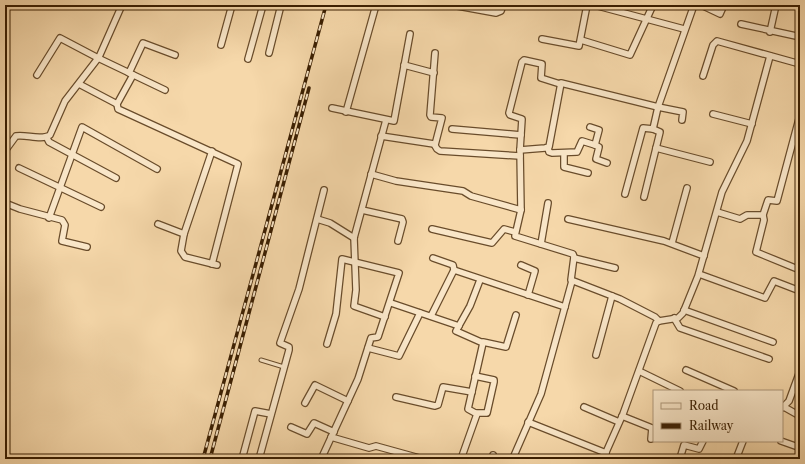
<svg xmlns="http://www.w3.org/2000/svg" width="805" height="464" viewBox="0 0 805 464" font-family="'Libre Caslon Text',serif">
<rect width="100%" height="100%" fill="#f6d8aa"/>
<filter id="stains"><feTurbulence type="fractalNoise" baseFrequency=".005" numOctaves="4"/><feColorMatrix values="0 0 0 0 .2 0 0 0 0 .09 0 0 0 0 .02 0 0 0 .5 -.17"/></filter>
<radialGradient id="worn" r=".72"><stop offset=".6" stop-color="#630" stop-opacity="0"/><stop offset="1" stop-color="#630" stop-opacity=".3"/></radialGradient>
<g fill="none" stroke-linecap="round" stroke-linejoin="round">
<defs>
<path id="service" d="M 261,360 L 284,367"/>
<g id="minor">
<path d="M 452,5 L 496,13 L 501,11 L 503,5"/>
<path d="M 594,5 L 684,29"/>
<path d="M 701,5 L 720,14 L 724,5"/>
<path d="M 741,24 L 796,36"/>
<path d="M 770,32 L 776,5"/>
<path d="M 542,39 L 579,46 L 587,5"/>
<path d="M 581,40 L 630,55 L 653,5"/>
<path d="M 221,45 L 232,5"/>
<path d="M 269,53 L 281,5"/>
<path d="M 248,59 L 263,5"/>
<path d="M 404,65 L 434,73"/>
<path d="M 129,73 L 143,43 L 175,55"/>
<path d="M 37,75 L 60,38 L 98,58 L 165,90"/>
<path d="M 133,75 L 117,104 L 118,109 L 238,164 L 212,264"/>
<path d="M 703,76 L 713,45 L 717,41 L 800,64"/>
<path d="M 79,84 L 117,104"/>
<path d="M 560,84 L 541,78 L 542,64 L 524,60 L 522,62 L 509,113 L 510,115 L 522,119 L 520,150 L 521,210 L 515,236 L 573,254 L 574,257 L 571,280 L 620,299 L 655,317 L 659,321"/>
<path d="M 658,107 L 683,112 L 682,120"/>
<path d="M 332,108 L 394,121 L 410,34"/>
<path d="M 346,112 L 376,5"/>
<path d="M 713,114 L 752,124"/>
<path d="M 452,129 L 521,135"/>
<path d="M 381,136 L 434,144 L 437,149 L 440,151 L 520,156"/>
<path d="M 47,138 L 49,142 L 116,178"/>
<path d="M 435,145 L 442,118 L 431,117 L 430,115 L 435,53"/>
<path d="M 595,145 L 599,147 L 596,159 L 607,163"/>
<path d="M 548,148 L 549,152 L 552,153 L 577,152 L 582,141 L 595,145 L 599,130 L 590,127"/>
<path d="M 656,148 L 710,162"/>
<path d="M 520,150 L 545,148 L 549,147 L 561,83 L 658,107 L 694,5"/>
<path d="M 5,151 L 16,136 C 26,134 41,141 50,135 L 65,101 L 99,57 L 122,5"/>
<path d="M 212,151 L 184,234 L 181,251 L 185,257 L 217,265"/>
<path d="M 564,153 L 564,167 L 588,173"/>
<path d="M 19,168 L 101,207"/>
<path d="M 371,174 L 396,181 L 463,191 L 471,196 L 521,210"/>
<path d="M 625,194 L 643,128 L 653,129 L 658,107"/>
<path d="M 644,197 L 660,132 L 653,129"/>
<path d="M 5,203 L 20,209 L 62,220 L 65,225 L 62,241 L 87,247"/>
<path d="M 362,210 L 402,219 L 403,222 L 398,241"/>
<path d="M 717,212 L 740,219 L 747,215 L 763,215 L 768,200 L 777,201 L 800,115"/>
<path d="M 763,215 L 764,220 L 756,252 L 800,270"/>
<path d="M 49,218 L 82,127 L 157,169"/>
<path d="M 317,219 L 330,223 L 354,238"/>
<path d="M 568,219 L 664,241 L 704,256"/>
<path d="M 158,224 L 184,234"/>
<path d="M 432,229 L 492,243 L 504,229 L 515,232"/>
<path d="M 672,243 L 687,188"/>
<path d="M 541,244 L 548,203"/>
<path d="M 433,258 L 453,265 L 454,270"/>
<path d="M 574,258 L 615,268"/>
<path d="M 521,265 L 535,271 L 528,295"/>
<path d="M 699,274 L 765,298 L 774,281 L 800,291"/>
<path d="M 391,303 L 459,326"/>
<path d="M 684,310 L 773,342"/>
<path d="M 431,316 L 454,270 L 565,307"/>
<path d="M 385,317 L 354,306 L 356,290 L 354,238 L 386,120"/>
<path d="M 674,318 L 680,328 L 769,359"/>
<path d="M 483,342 L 506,347 L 516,315"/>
<path d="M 368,348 L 399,356 L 420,313"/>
<path d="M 596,355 L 612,296"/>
<path d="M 686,370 L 734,391"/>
<path d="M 639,371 L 680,391"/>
<path d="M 475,376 L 494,380 L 494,382 L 487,413 L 477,413"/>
<path d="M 396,397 L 435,406 L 438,405 L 443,387 L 472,392"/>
<path d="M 305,403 L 315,385 L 348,401"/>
<path d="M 584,407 L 619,422"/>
<path d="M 784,407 L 800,416"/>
<path d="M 782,408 L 789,401 L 800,371"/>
<path d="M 622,416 L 652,428 L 651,439"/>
<path d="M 528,422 L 606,453"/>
<path d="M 291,427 L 307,434 L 314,423 L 334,432"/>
<path d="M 331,437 L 369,448 L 376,446 L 423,459"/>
<path d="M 781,441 L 798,447"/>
<path d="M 323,455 L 358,379 L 371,338 L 378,337 L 399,273 L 342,259 L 336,314 L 327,344"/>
<path d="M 681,455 L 684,445 L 699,449 L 703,441"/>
<path d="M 513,458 L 541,394 L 572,281"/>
<path d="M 242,459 L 255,411 L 271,414"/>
<path d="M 259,459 L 289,350 L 289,347 L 280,343 L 299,289 L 324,190"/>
<path d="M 461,459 L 477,414 L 468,409 L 483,343 L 456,331 L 470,306 L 480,280"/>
<path d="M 492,459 L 493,455"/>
<path d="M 603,459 L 623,414 L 656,323 L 659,321 L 678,318 L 683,313 L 698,276 L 722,192 L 747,141 L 770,56"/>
<path d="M 736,459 L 743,441"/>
</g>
</defs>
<use href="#service" stroke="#694c2b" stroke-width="5"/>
<use href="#minor" stroke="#694c2b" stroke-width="8"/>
<use href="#service" stroke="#f9e6c8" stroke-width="3"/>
<use href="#minor" stroke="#f9e6c8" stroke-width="5.5"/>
<defs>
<g id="rail">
<path d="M 203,459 L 326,5"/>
<path d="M 210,459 L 309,88"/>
</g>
</defs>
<use href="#rail" stroke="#3a1e01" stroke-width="3.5"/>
<use href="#rail" stroke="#f9e6c8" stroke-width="2" stroke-dasharray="6" stroke-linecap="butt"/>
</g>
<rect width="805" height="464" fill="none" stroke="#f6d8aa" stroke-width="20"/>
<rect x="6" y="6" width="793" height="452" fill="none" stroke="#3a1e01" stroke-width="2"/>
<rect x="10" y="10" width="785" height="444" fill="none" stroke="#3a1e01"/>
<rect x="653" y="390" width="130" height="52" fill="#f9e6c8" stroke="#ad9678"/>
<rect x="661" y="403" width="20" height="6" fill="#f9e6c8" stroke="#ad9678"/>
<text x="689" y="410" font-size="12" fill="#3a1e01">Road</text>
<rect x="661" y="423" width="20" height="6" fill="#3a1e01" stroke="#ad9678"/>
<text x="689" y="430" font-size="12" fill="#3a1e01">Railway</text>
<rect width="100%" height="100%" filter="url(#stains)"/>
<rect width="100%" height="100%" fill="url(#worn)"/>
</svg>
